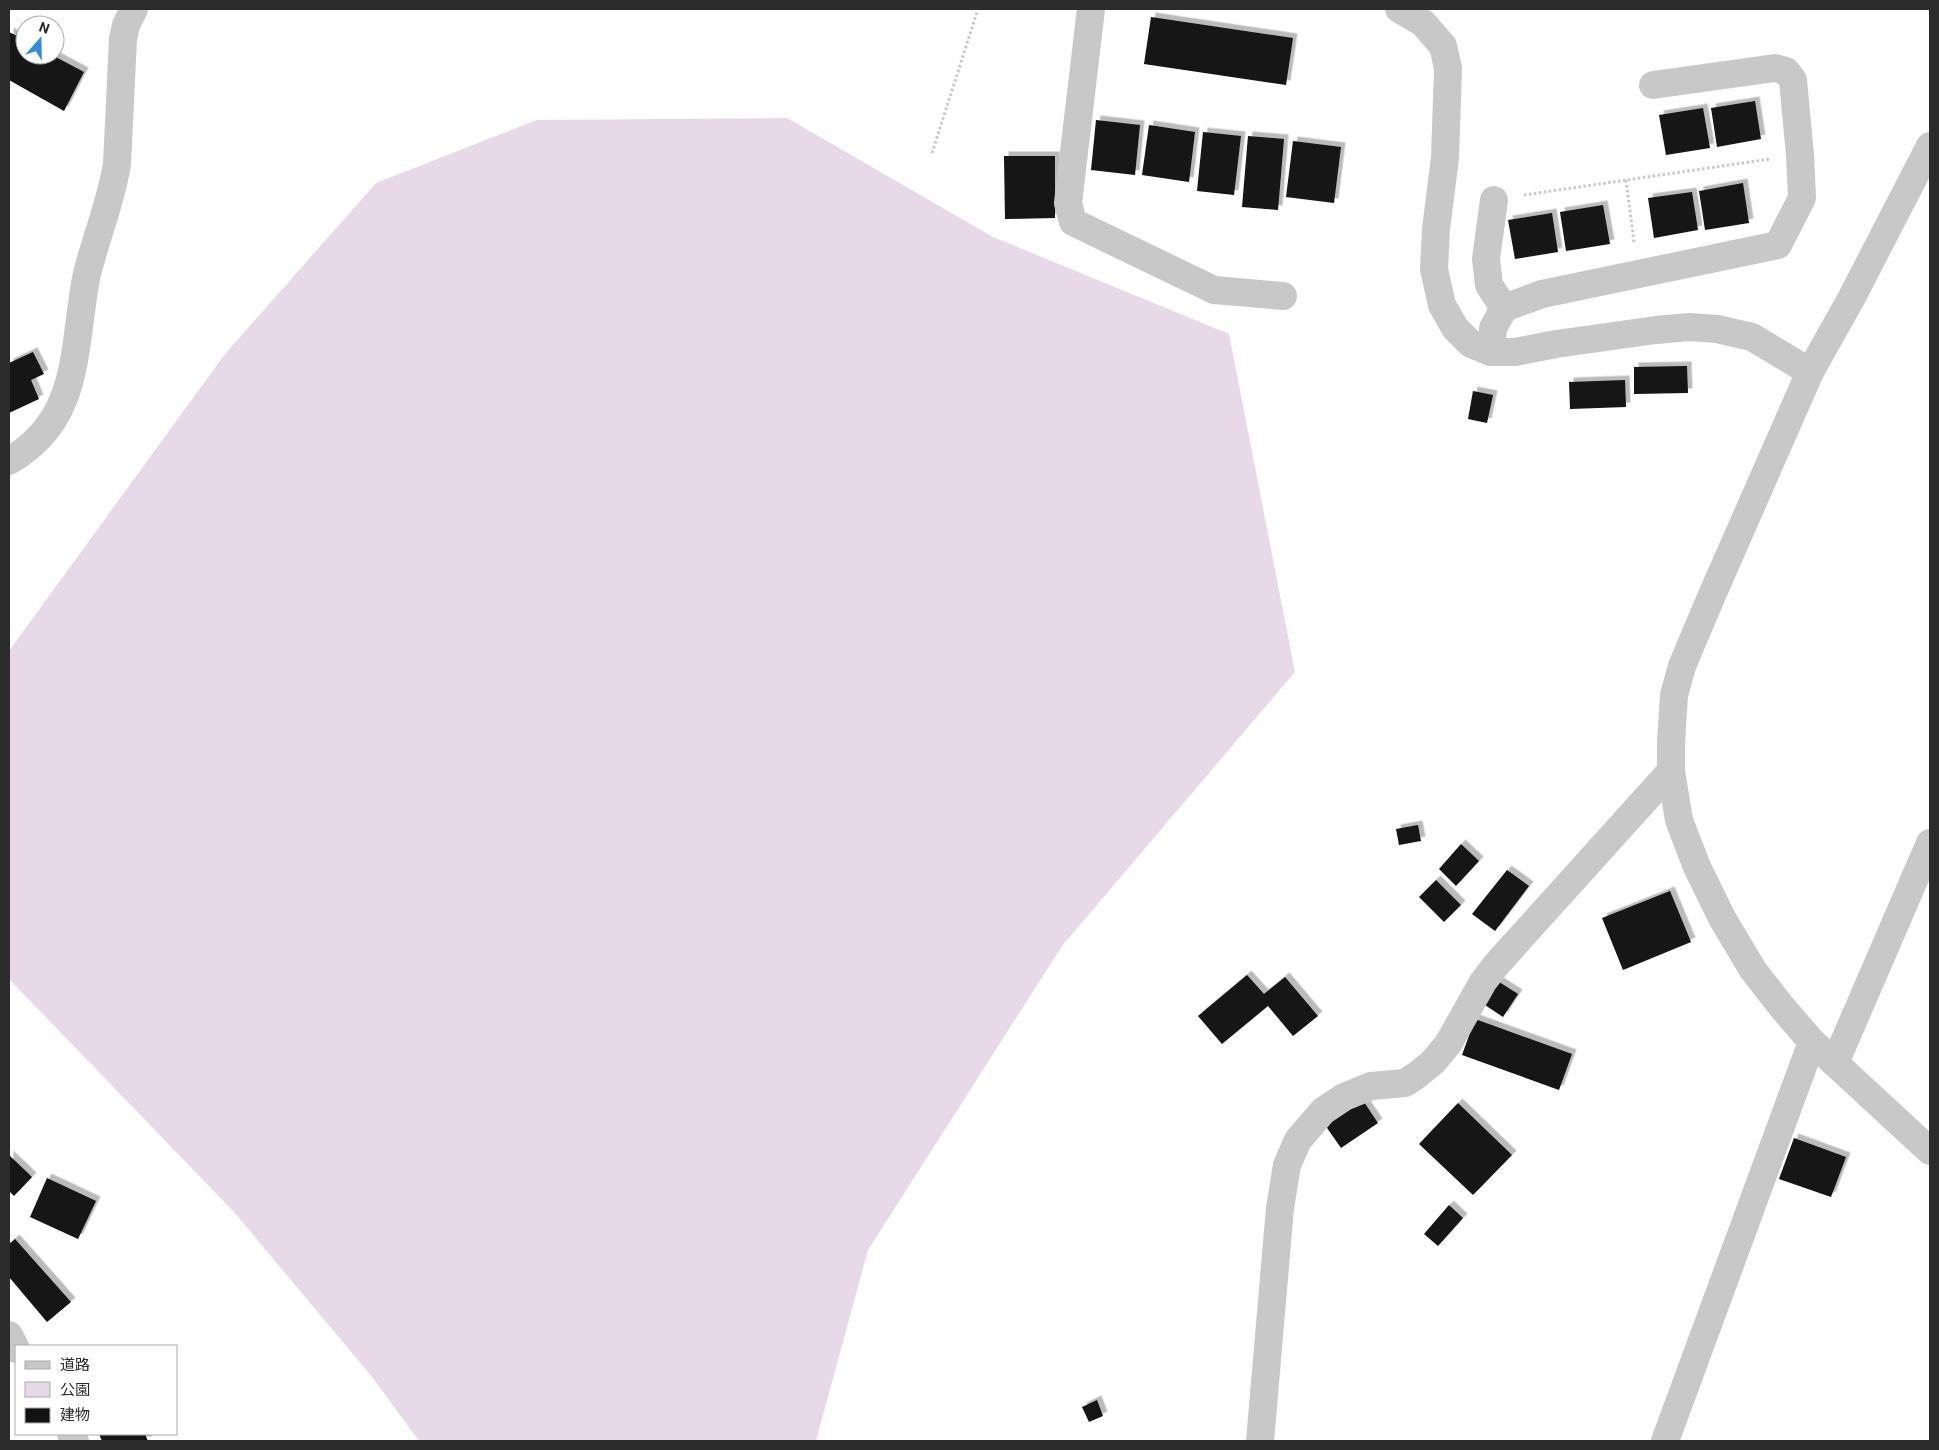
<svg xmlns="http://www.w3.org/2000/svg" width="1939" height="1450" viewBox="0 0 1939 1450" font-family="Roboto,'Noto Sans JP',sans-serif">
<defs>
<filter id="shadow"><feDropShadow dx="4.5" dy="-4.5" stdDeviation="0" flood-color="#0004"/></filter>
</defs>
<rect width="100%" height="100%" fill="#fff"/>
<path fill="#e8d9e8" d="M 787,118 L 993,237 L 1229,334 L 1295,672 L 1062,946 L 868,1250 L 816,1441 L 419,1441 L 373,1378 L 234,1212 L 9,979 L 9,651 L 225,354 L 376,183 L 537,120 Z"/>
<g fill="#121212" filter="url(#shadow)">
<path d="M 1151,17 L 1293,38 L 1286,85 L 1144,64 Z"/>
<path d="M 9,32 L 25,40 L 25,55 L 52,55 L 84,72 L 64,111 L 9,80 Z"/>
<path d="M 1755,101 L 1761,139 L 1717,147 L 1711,108 Z"/>
<path d="M 1703,108 L 1710,148 L 1666,155 L 1659,115 Z"/>
<path d="M 1096,120 L 1140,125 L 1135,175 L 1091,170 Z"/>
<path d="M 1149,125 L 1195,132 L 1189,182 L 1142,175 Z"/>
<path d="M 1203,132 L 1241,136 L 1234,195 L 1197,191 Z"/>
<path d="M 1248,136 L 1284,139 L 1278,210 L 1242,207 Z"/>
<path d="M 1293,141 L 1341,147 L 1334,203 L 1286,197 Z"/>
<path d="M 1004,156 L 1055,156 L 1055,218 L 1005,219 Z"/>
<path d="M 1743,183 L 1749,223 L 1705,230 L 1699,191 Z"/>
<path d="M 1692,192 L 1698,230 L 1654,238 L 1648,198 Z"/>
<path d="M 1603,205 L 1610,244 L 1566,251 L 1560,212 Z"/>
<path d="M 1552,213 L 1558,252 L 1515,259 L 1508,220 Z"/>
<path d="M 33,352 L 44,374 L 31,380 L 39,399 L 9,413 L 9,363 Z"/>
<path d="M 1687,366 L 1688,393 L 1634,394 L 1634,367 Z"/>
<path d="M 1625,380 L 1626,407 L 1570,409 L 1569,382 Z"/>
<path d="M 1473,391 L 1493,395 L 1487,423 L 1468,419 Z"/>
<path d="M 1418,825 L 1421,841 L 1399,845 L 1396,829 Z"/>
<path d="M 1461,844 L 1479,861 L 1456,886 L 1439,869 Z"/>
<path d="M 1507,870 L 1529,886 L 1495,931 L 1472,914 Z"/>
<path d="M 1436,880 L 1461,905 L 1444,922 L 1419,897 Z"/>
<path d="M 1670,891 L 1691,942 L 1623,970 L 1602,918 Z"/>
<path d="M 1247,975 L 1264,994 L 1285,977 L 1318,1016 L 1293,1036 L 1268,1006 L 1222,1044 L 1198,1016 Z"/>
<path d="M 1496,980 L 1518,994 L 1503,1017 L 1482,1003 Z"/>
<path d="M 1475,1019 L 1572,1054 L 1559,1090 L 1462,1055 Z"/>
<path d="M 1362,1099 L 1378,1123 L 1341,1148 L 1325,1125 Z"/>
<path d="M 1458,1103 L 1512,1155 L 1473,1195 L 1419,1144 Z"/>
<path d="M 1794,1138 L 1846,1157 L 1831,1197 L 1779,1179 Z"/>
<path d="M 9,1155 L 32,1177 L 14,1196 L 9,1191 Z"/>
<path d="M 47,1178 L 96,1201 L 78,1239 L 30,1217 Z"/>
<path d="M 1449,1205 L 1463,1218 L 1438,1246 L 1424,1234 Z"/>
<path d="M 15,1239 L 71,1302 L 47,1322 L 9,1277 L 9,1244 Z"/>
<path d="M 1097,1400 L 1103,1416 L 1089,1422 L 1082,1407 Z"/>
<path d="M 99,1434 L 145,1434 L 148,1441 L 102,1441 Z"/>
</g>
<g fill="none" stroke-linecap="round" stroke-linejoin="round">
<g stroke="#c8c8c8" stroke-width="3" stroke-dasharray="2.5 2.5" stroke-linecap="butt">
<path d="M 932,153 L 978,9"/>
<path d="M 1626,180 L 1634,242"/>
<path d="M 1524,195 L 1770,159"/>
</g>
<g stroke="#c8c8c8" stroke-width="28">
<path d="M 1091,9 L 1068,203 L 1073,222 L 1214,290 L 1283,296"/>
<path d="M 1399,9 L 1423,23 L 1443,46 L 1448,68 L 1445,158 L 1436,229 L 1434,269 L 1442,305 L 1455,328 L 1471,344 L 1491,352 L 1515,352 L 1556,344 L 1656,330 L 1690,327 L 1717,329 L 1752,337 L 1810,372"/>
<path d="M 1930,146 L 1852,297 L 1810,372 L 1712,595 L 1682,666 L 1674,695 L 1671,743 L 1671,771 L 1679,820 L 1697,867 L 1722,918 L 1753,970 L 1781,1006 L 1812,1042 L 1930,1151"/>
<path d="M 1494,200 L 1486,259 L 1489,285 L 1504,308"/>
<path d="M 1491,352 L 1493,328 L 1504,308 L 1542,294 L 1778,245 L 1802,198 L 1800,155 L 1793,80 L 1786,71 L 1775,68 L 1653,85"/>
<path d="M 9,461 C 69,426 73,374 81,311 C 83,299 84,286 87,274 C 96,237 111,202 117,164 L 123,39 L 126,25 L 134,9"/>
<path d="M 1835,1063 L 1930,843"/>
<path d="M 9,1335 L 16,1349"/>
<path d="M 71,1434 L 75,1441"/>
<path d="M 1260,1441 L 1280,1208 L 1287,1165 L 1298,1140 L 1323,1111 L 1344,1097 L 1371,1086 L 1405,1083 L 1417,1075 L 1433,1062 L 1448,1044 L 1483,982 L 1496,965 L 1671,771"/>
<path d="M 1665,1441 L 1812,1042"/>
</g>
</g>
<rect width="1939" height="1450" fill="none" stroke="#2b2b2b" stroke-width="20"/>
<rect x="15" y="1345" width="162" height="90" fill="#ffffff" stroke="#aaaaaa"/>
<rect x="25" y="1361" width="25" height="8" fill="#c8c8c8" stroke="#aaaaaa"/>
<text x="60" y="1370" font-size="15" fill="#2b2b2b">道路</text>
<rect x="25" y="1382" width="25" height="15" fill="#e8d9e8" stroke="#aaaaaa"/>
<text x="60" y="1395" font-size="15" fill="#2b2b2b">公園</text>
<rect x="25" y="1408" width="25" height="15" fill="#121212" stroke="#aaaaaa"/>
<text x="60" y="1420" font-size="15" fill="#2b2b2b">建物</text>
<g transform="translate(40 40) rotate(20)"><circle r="24" fill="#ffffff" stroke="#aaaaaa"/>
<path d="M0-4L9 19L0 12L-9 19Z" fill="#388ad8"/>
<text y="-8" font-size="14" font-weight="bold" text-anchor="middle" fill="#2b2b2b">N</text>
</g>
</svg>
